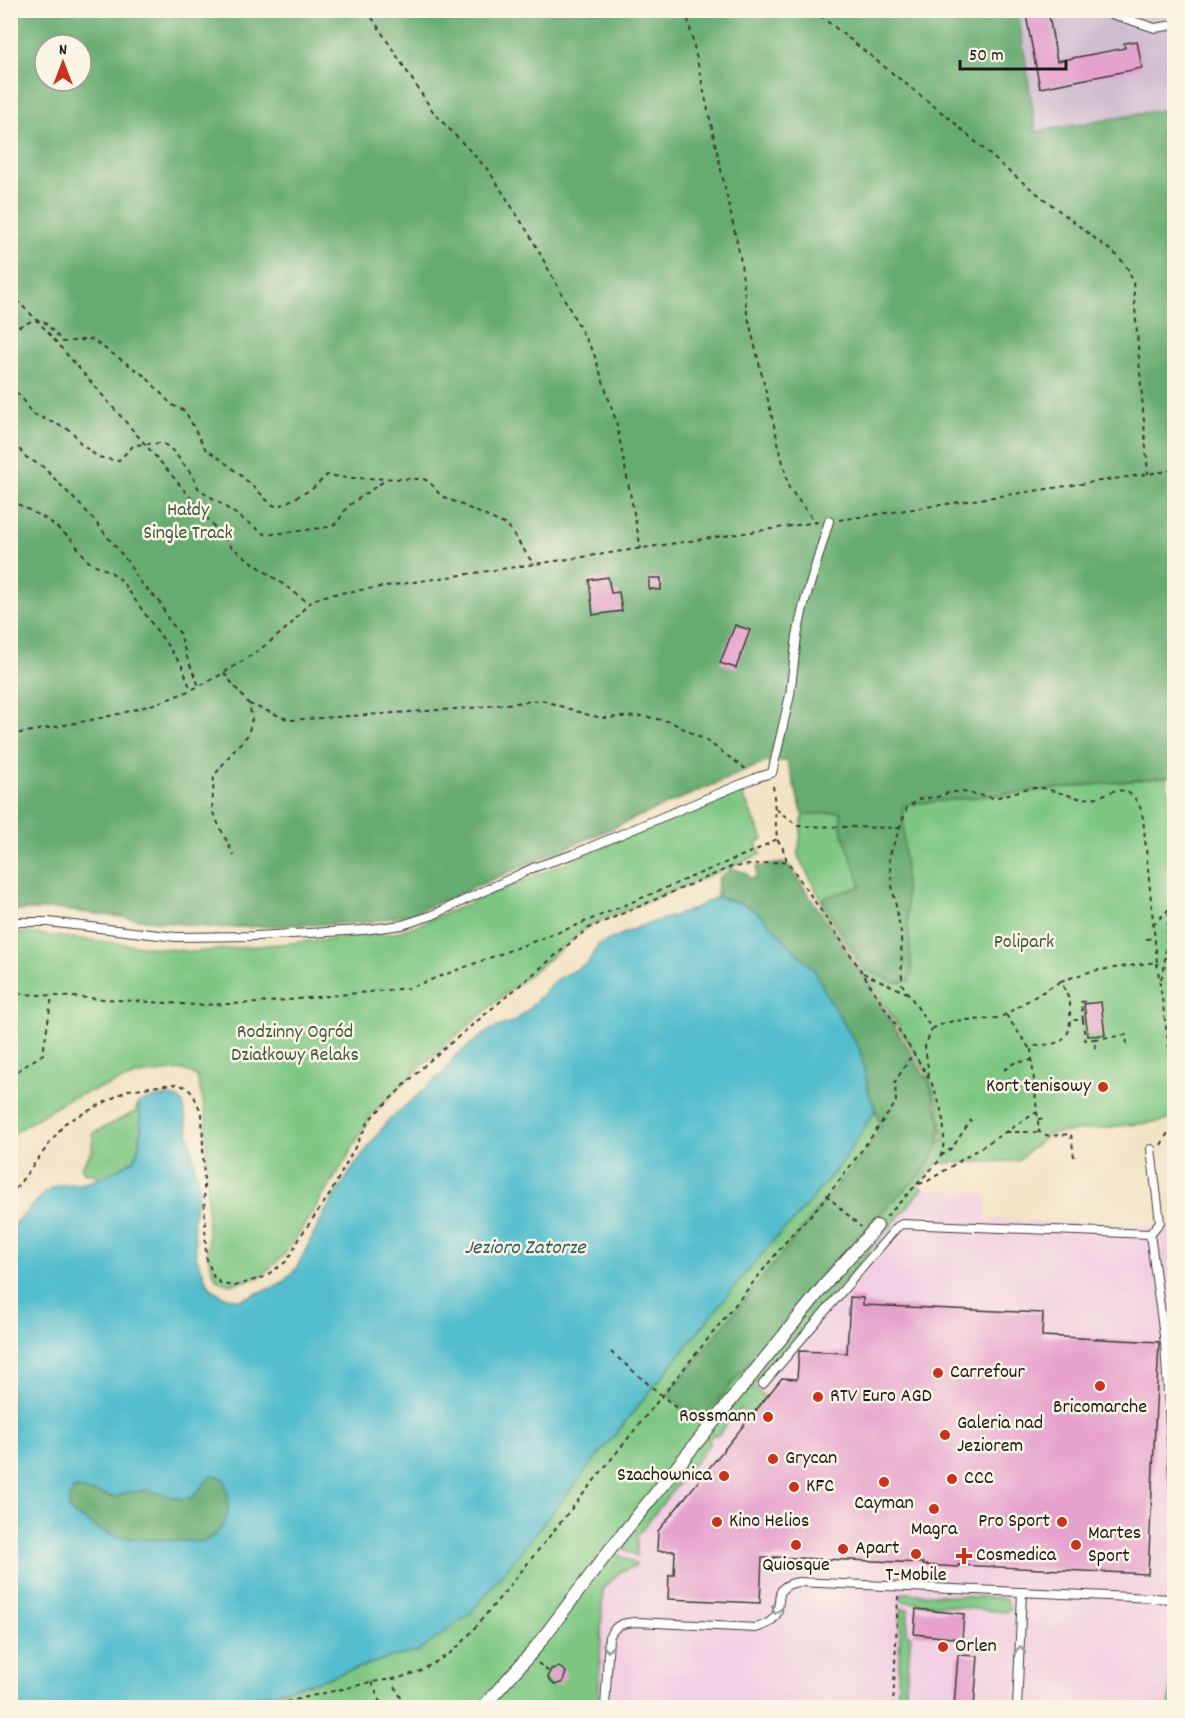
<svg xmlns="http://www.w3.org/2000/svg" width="1185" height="1718" viewBox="0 0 1185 1718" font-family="Dekko,sans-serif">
<rect width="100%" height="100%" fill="#fcf5e5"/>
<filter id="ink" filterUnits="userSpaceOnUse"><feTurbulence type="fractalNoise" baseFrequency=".0167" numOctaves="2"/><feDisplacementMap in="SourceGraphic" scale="12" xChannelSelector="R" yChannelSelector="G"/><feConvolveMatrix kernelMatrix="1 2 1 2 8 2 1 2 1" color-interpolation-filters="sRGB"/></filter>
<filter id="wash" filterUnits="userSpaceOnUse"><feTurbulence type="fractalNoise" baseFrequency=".008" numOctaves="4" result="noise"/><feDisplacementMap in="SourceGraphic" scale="24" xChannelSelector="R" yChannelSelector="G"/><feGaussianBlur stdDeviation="1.35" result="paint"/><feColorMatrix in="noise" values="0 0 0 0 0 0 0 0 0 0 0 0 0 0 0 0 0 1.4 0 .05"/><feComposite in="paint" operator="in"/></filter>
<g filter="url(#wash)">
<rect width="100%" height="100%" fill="#f2e3c5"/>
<path fill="#f2cfe2" d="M 923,1189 L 986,1194 L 986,1219 L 1174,1227 L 1174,1707 L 594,1708 L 599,1584 L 614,1554 L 771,1364 Z"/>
<path fill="#cfbdd0" d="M 1018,11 L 1174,11 L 1174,108 L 1035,132 Z"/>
<g fill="#7ec783" stroke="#4d7250" stroke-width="1.5">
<path d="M 1166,777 L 1174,844 L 1174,1116 L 1165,1121 L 1049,1134 L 1017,1161 L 938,1163 L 917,1185 L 923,1189 L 753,1386 L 765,1397 L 750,1416 L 740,1409 L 717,1436 L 714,1434 L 708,1440 L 710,1443 L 637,1536 L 637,1556 L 620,1547 L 615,1553 L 636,1564 L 636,1566 L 621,1571 L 603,1588 L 598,1707 L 218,1708 L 318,1681 L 391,1657 L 470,1614 L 745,1274 L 781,1232 L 792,1223 L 843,1161 L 876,1109 L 944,1141 L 938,1104 L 926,1071 L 867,976 L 824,912 L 821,899 L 798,856 L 803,815 Z"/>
<path d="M 740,789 L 763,839 L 756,843 L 761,854 L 590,925 L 502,997 L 427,1061 L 372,1114 L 345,1161 L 296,1238 L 284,1255 L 262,1276 L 235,1284 L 223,1283 L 216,1278 L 208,1257 L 206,1115 L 197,1076 L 183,1070 L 138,1075 L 68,1099 L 11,1135 L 11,933 L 27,933 L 195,952 L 395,933 L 415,926 Z"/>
<path d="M 138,1103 C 142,1126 142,1137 135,1159 L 100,1179 L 97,1175 L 85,1173 L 81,1167 L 92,1151 L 93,1133 L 135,1112 Z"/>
<path d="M 902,1593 L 1001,1598 L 1006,1600 L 1010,1608 L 1008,1611 L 1005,1612 L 901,1601 Z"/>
<path d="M 901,1608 L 908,1609 L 907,1634 L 911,1635 L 904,1707 L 897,1708 Z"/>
<path d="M 1173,1622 L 1174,1707 L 1170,1708 L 1170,1707 Z"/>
</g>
<g fill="#66ac71" stroke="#416446" stroke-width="1.5" fill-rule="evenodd">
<path d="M 10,11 L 1018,11 L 1036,132 L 1174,108 L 1174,776 L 903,805 L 905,882 L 912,972 L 909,981 L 896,983 L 866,970 L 821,899 L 861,886 L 841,828 L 841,812 L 803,815 L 787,761 L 766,762 L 412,914 L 362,923 L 213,928 L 55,909 L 11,911 ZM 45,45 L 81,45 L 81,81 L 45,81 Z"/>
<path d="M 784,863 L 790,867 L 862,974 L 929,1082 L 940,1120 L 940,1140 L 932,1158 L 919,1176 L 868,1226 L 813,1286 L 700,1422 L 668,1395 L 826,1199 L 863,1156 L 881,1129 L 876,1109 L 869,1095 L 860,1050 L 831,1003 L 814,970 L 743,904 L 717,897 L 718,879 L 732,868 L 746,873 L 751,879 L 756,877 L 757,867 Z"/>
<path d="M 213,1474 L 224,1479 C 233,1505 230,1532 201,1542 L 122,1538 L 98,1529 L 85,1520 L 74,1515 L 69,1510 L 69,1498 L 74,1488 L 115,1497 L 126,1493 L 146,1490 L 182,1499 Z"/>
</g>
<path fill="#52bdcd" stroke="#376c74" stroke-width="1.5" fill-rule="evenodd" d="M 717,897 L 743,904 L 761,915 L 814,970 L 831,1003 L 860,1050 L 869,1095 L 876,1109 L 843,1161 L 792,1223 L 781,1232 L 745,1274 L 470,1614 L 418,1652 L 391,1657 L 318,1681 L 218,1707 L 11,1707 L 11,1226 C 26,1215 37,1198 52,1188 C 63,1182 73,1186 84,1183 C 103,1179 119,1168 135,1159 C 143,1137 142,1125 138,1103 L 157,1097 L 170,1096 L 179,1099 L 183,1104 L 199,1188 L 193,1219 L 196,1256 L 206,1280 L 212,1289 L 223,1296 L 240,1300 L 276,1286 L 283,1282 L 296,1269 L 326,1210 L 351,1171 L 387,1122 L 444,1072 L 456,1055 L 492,1029 L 515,1021 L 530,1008 L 555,980 L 588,963 L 598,945 L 641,926 L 687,912 ZM 213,1474 L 224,1479 C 233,1505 230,1532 201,1542 L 122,1538 L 98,1529 L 85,1520 L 74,1515 L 69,1510 L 69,1498 L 74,1488 L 115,1497 L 126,1493 L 146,1490 L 182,1499 L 193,1497 Z"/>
<g id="blocks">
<g fill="#e6a2cd">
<path d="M 1025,10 L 1048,10 L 1057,61 L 1125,48 L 1124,43 L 1137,41 L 1142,68 L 1040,88 Z"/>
<path d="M 608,577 L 611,593 L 619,592 L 622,611 L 593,615 L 589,580 Z"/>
<path d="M 649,578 L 661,578 L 661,590 L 649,589 Z"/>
<path d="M 735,625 L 750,630 L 736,668 L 720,663 Z"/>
<path d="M 1101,1002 L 1105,1035 L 1088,1036 L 1084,1004 Z"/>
<path d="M 850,1297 L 863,1298 L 863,1305 L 1043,1313 L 1042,1336 L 1159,1342 L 1148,1574 L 958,1565 L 958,1567 L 923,1565 L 923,1563 L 774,1557 L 775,1558 L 762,1558 L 760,1603 L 668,1599 L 669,1575 L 674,1575 L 675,1551 L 657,1551 L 658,1531 L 782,1378 L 797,1379 L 799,1351 L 847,1353 Z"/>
<path d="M 916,1609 L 964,1614 L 962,1639 L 914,1634 Z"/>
<path d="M 958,1655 L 978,1656 L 974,1707 L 954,1707 Z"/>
<path d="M 559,1667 L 566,1672 L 563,1682 L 555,1685 L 548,1678 L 551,1669 Z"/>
</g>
</g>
</g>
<g filter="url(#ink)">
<use href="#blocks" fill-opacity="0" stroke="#3c3a35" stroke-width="1.5"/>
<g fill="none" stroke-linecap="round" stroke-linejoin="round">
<defs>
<g id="service">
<path d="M 1099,10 L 1155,28 L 1174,25"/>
<path d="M 10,922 L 48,922 L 176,937 L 256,936 L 363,930 L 402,925 L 433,915 L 535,867 L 574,854 L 758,777 L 772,773 L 790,695 L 797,636 L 803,608 L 829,521"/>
<path d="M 1150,1234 L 1160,1222 L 1151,1149"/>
<path d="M 763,1384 L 897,1227 L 902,1224 L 1150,1234 L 1165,1343 L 1174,1492"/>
<path d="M 605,1708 L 609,1637 C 616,1624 622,1623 636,1622 L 756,1628 C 798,1616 761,1588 798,1582 L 1174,1599"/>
<path d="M 1017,1708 L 1022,1592"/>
</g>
<path id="pedestrian" d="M 482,1708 L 533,1651 L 612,1547 L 832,1276 L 877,1226"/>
</defs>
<use href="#service" stroke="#3c3a35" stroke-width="10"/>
<use href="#pedestrian" stroke="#3c3a35" stroke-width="14"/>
<g stroke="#3c3a35" stroke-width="2" stroke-dasharray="4.5 4.5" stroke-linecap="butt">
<path d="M 367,10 L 434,113 L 489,171 L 531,237 L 594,354 L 616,421 L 641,549"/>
<path d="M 686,10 L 740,256 L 747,313 L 789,488 L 816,523"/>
<path d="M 813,10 L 950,119 L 1007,170 L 1119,257 L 1128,269 L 1133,282 L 1148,474"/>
<path d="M 10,294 L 37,320 L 170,473 L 230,546 L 309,603"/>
<path d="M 10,330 L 32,321 L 43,320 L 63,342 L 91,339 L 145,376 L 172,405 L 185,411 L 206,450 C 218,455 244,478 256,489 C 264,496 267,503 278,507 L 312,489 L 327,475 L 347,478 L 423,479 C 433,482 435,491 442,496 L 508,526 L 534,565"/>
<path d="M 10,387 L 21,396 L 31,413 L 72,431 L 81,444 L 98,457 L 118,461 L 134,445 L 163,443 L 174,452 L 193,476 L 198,488 L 266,535 L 329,527 L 337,523 L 348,506 L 384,481"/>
<path d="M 10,434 L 24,456 L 42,466 L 89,514 L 127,561 L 139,581 L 159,601 L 169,621 L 180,633 L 186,655 L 199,686"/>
<path d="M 10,500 L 48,520 L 71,539 L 89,562 L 111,572 L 121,580 L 182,666 L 191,690"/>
<path d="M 839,520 L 1174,470"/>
<path d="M 224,673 L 249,704 L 252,719 L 248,735 L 233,751 L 214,776 L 212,811 L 234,856"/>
<path d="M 249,704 L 290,720 L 470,708 L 542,700 L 585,714 L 602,718 L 644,716 L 671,722 L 707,741 L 747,770"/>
<path d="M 10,735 C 84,721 160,712 225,672 C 248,658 272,642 292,623 C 298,617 303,608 310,603 C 318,596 330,595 340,593 L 818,522"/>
<path d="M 776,809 L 798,826 L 900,828"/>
<path d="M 777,840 L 782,846 L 787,861"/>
<path d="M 1153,925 L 1174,904"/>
<path d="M 1146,939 L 1154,938"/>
<path d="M 1157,963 L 1174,1084"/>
<path d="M 863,973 L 907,993"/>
<path d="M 1161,979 L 1164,970 L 1169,909"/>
<path d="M 10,993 L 198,1005 L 257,1003 L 409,988 L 575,926 L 758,849 L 777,839 L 773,784"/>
<path d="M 1006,1015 L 1030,1049"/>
<path d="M 1083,1020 L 1081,1002 L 1088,1001"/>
<path d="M 932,1029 C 956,1015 975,1023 1001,1017 L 1061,981"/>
<path d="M 1095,1039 L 1126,1035 L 1127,1046"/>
<path d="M 1004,1070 L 1014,1063 L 1032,1060"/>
<path d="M 10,1076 L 43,1054 L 52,996"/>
<path d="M 929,1076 L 925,1046 L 932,1029 L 902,984 L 901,933 L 892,885 L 889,857 L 907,808 L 919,799 L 937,797 L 951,792 L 962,792 L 995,798 L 1029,788 L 1043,788 L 1082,799 L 1098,797 L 1116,790 L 1126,791 L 1134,797 L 1140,807 L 1143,818 L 1157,962 L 1092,971 L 1061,981 L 1070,1002 L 1070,1020"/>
<path d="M 1038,1119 L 1047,1118"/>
<path d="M 1006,1132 L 1039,1132"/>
<path d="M 1161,1145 L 1174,1122"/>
<path d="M 941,1156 L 952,1148 L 971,1120"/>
<path d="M 1074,1157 L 1071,1134 L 1049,1136 L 1039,1132 L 1031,1050 L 1035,1046 C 1055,1043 1069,1046 1070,1020 L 1083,1020 L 1085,1040 L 1095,1039 L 1095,1048"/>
<path d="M 919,1184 L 928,1181 L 1037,1112"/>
<path d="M 826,1195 L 861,1227"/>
<path d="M 10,1196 L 65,1123 L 128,1090 L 173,1084 L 186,1087 L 193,1094 L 202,1114 L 206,1257 L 214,1278 L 222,1284 L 235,1286 L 264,1277 L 287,1261 L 302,1234 L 330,1194 L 370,1119 L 427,1063 L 575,939 L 589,928 L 731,867 L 787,861 C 825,916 862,971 897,1027 C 907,1044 919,1061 929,1078 C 941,1101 951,1138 938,1162 L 885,1218"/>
<path d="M 611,1352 L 695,1424"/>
<path d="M 538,1663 L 549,1672"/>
<path d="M 372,1682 L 382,1708"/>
<path d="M 395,1686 L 406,1708"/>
<path d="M 260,1708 L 372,1682 L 399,1678 L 420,1671 L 449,1654 L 463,1642 L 503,1594 L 792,1234 C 832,1196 863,1147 896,1103 L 895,1082 L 910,1058 L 915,1059"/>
<path d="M 893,1708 L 898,1596"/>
</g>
<use href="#service" stroke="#fff" stroke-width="8"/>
<use href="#pedestrian" stroke="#fff" stroke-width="12"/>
</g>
<defs><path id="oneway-chevron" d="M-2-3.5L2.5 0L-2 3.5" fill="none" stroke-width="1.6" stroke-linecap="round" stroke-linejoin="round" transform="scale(1.5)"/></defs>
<g stroke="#999">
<use href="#oneway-chevron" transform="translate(776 1610) rotate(104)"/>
<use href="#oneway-chevron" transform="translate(608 1648) rotate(93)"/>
<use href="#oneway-chevron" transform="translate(1020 1650) rotate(-88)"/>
</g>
</g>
<g fill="#c8321e" stroke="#fcf5e5" stroke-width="2">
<circle cx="1103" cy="1087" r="6"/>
<circle cx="938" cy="1373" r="6"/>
<circle cx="1100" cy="1386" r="6"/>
<circle cx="818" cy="1397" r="6"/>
<circle cx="768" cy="1417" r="6"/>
<circle cx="945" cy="1435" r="6"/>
<circle cx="773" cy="1459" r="6"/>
<circle cx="724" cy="1476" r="6"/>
<circle cx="952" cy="1479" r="6"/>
<circle cx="884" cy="1482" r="6"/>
<circle cx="794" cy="1487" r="6"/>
<circle cx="934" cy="1509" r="6"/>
<circle cx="717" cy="1522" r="6"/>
<circle cx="1062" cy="1522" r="6"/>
<circle cx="796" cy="1545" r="6"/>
<circle cx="1076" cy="1545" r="6"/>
<circle cx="843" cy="1549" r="6"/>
<circle cx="916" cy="1554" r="6"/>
<path d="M961 1547h6v6h6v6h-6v6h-6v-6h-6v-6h6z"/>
<circle cx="943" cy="1647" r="6"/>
</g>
<g text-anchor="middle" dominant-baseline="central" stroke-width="5" stroke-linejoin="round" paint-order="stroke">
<g font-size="20" fill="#3e5840" stroke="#fcf5e5">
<text x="188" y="511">Hałdy<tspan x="188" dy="23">Single Track</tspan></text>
<text x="1024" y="943">Polipark</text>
<text x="295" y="1033">Rodzinny Ogród<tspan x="295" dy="23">Działkowy Relaks</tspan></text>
</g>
<g font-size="20" fill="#1c1c1c" stroke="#fcf5e5" text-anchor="start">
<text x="1091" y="1087" text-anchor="end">Kort tenisowy</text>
<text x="950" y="1373">Carrefour</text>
<text x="830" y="1397">RTV Euro AGD</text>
<text x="1100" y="1408" text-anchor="middle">Bricomarche</text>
<text x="756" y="1417" text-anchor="end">Rossmann</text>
<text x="957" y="1424">Galeria nad<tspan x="957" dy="23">Jeziorem</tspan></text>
<text x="785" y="1459">Grycan</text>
<text x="712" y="1476" text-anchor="end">Szachownica</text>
<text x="964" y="1479">CCC</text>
<text x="806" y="1487">KFC</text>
<text x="884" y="1504" text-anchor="middle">Cayman</text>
<text x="729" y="1522">Kino Helios</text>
<text x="1050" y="1522" text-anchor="end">Pro Sport</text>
<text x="934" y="1530" text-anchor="middle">Magra</text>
<text x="1088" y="1534">Martes<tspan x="1088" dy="23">Sport</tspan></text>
<text x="855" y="1549">Apart</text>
<text x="976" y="1556">Cosmedica</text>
<text x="796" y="1566" text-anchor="middle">Quiosque</text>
<text x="916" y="1576" text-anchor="middle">T-Mobile</text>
<text x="955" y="1647">Orlen</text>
</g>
<g font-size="21" font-style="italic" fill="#325c63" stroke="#fcf5e5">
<text x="525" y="1249">Jezioro Zatorze</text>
</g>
</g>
<rect width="1185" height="1718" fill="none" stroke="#fcf5e5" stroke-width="36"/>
<g transform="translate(63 63)"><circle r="28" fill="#fcf5e5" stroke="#a29e95" stroke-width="1.5"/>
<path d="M0-4.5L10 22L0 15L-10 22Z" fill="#c8321e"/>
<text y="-9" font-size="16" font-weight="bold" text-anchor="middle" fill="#1c1c1c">N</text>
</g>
<path d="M960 60v9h106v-9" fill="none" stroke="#1c1c1c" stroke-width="3"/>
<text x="969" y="60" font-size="18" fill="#1c1c1c" stroke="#fcf5e5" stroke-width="4.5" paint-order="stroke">50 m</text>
</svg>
